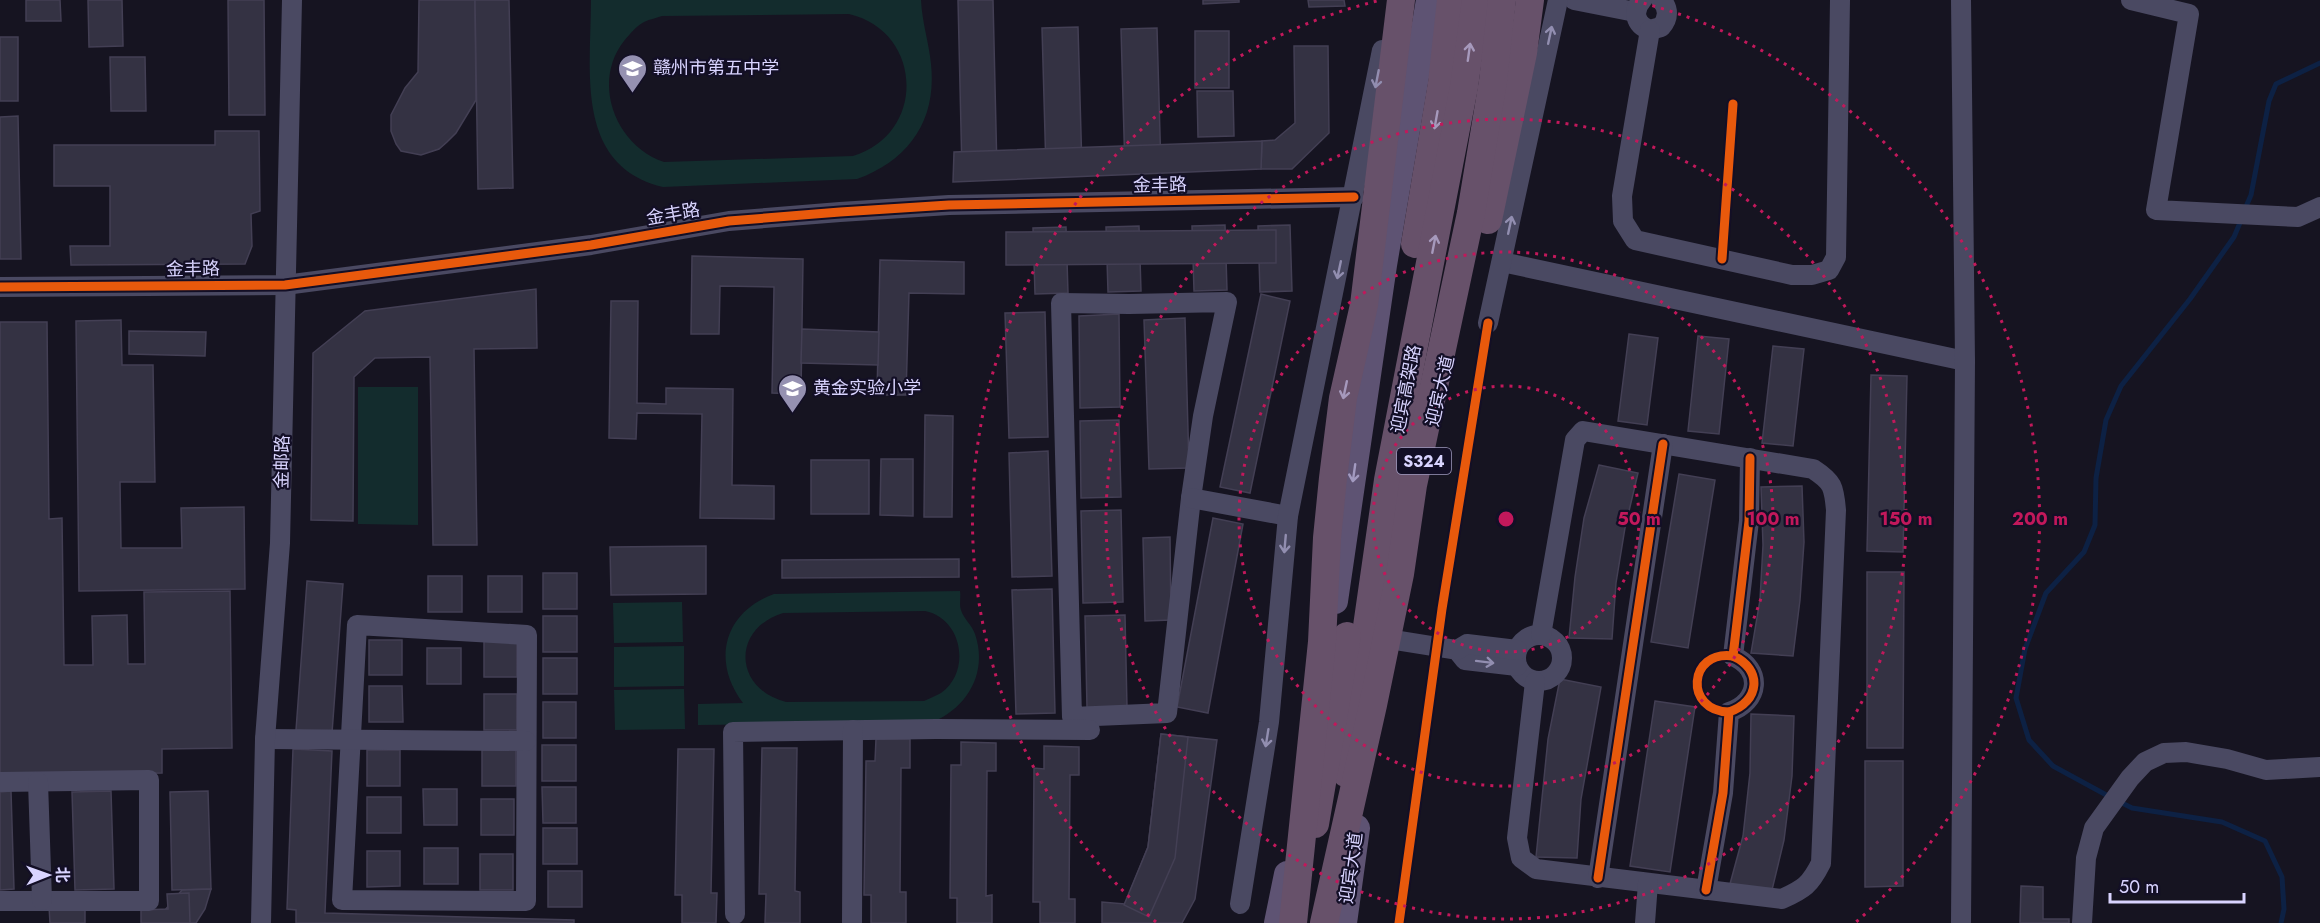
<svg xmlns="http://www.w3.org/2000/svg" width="2320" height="923" viewBox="0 0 2320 923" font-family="Jost,'Noto Sans SC',sans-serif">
<rect width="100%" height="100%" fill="#161421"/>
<g fill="#132c2d" fill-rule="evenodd">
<path d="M 591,0 L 921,0 C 922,22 929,43 931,64 C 937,120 909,160 857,179 L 663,187 C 574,165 591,71 591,0 ZM 849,14 C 923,31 927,134 853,156 L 664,162 C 616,146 591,83 624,41 C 630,34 636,26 644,22 C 650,19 657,18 662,16 Z"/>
<path d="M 358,387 L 418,387 L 418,525 L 358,524 Z"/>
<path d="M 960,591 C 961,597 959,605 961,610 C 963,618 972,625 975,634 C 988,672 968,707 933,722 L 698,725 L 698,704 L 743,703 C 711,661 724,612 774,594 ZM 925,611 C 962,618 972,671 941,693 C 936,696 930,698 924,701 L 786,702 C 734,689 731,629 783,613 Z"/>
<path d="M 682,602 L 683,642 L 614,643 L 613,603 Z"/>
<path d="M 684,646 L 684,686 L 614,687 L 614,647 Z"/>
<path d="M 684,689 L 685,729 L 615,730 L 614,690 Z"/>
</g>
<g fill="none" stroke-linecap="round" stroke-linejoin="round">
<g stroke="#0d2144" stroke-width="5">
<path d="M 2245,209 L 2251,195 L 2269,101 L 2276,84 L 2320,63"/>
<path d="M 2110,797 L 2053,766 L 2029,740 L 2016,698 L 2025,649 L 2046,593 L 2084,552 L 2095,525 L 2096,478 L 2106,420 L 2121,386 L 2190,299 L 2234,237 L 2242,218"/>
<path d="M 2118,801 L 2132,808 L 2222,822 L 2265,841 L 2282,877 L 2284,909 L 2281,923"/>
</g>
</g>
<g fill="#343243" stroke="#433f54" stroke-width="1.5">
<path d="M 26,0 L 60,0 L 61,21 L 26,21 Z"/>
<path d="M 88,0 L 122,0 L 123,46 L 89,47 Z"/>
<path d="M 228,0 L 264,0 L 265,115 L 229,115 Z"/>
<path d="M 419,0 L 475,0 L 476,100 L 456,133 L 447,142 L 439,149 L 421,155 L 401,151 L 396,144 L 391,131 L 391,115 L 405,88 L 418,72 Z"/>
<path d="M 475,0 L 509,0 L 513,188 L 478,189 Z"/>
<path d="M 958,0 L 993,0 L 997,171 L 962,172 Z"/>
<path d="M 1203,0 L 1239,0 L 1239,2 L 1203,4 Z"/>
<path d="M 1308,0 L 1344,0 L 1345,6 L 1309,7 Z"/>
<path d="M 1078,27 L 1082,169 L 1046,170 L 1042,28 Z"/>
<path d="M 1157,28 L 1161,170 L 1125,170 L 1121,29 Z"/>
<rect x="1195" y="31" width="34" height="57"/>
<rect x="0" y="37" width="18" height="64"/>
<path d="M 1294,46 L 1328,46 L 1329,133 L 1292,169 L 1261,169 L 1262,141 L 1275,140 L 1295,123 Z"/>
<path d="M 110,57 L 145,57 L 146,111 L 111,111 Z"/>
<path d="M 1197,91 L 1233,91 L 1234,136 L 1198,137 Z"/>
<path d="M 18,116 L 21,259 L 0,259 L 0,117 Z"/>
<path d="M 215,131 L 259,131 L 260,211 L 251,214 L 252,246 L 245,264 L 71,265 L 70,246 L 110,246 L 110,186 L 54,186 L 54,145 L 215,145 Z"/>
<path d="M 1262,141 L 1261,169 L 953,182 L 954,152 Z"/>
<path d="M 1225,225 L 1227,290 L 1194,291 L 1192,226 Z"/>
<path d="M 1290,225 L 1292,291 L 1260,292 L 1258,226 Z"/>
<path d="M 1139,226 L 1141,291 L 1108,292 L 1106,227 Z"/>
<path d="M 1066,227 L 1068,293 L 1035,294 L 1033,228 Z"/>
<path d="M 1276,230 L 1276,263 L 1006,265 L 1006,232 Z"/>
<path d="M 692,256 L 803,259 L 801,394 L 772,393 L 774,287 L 720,286 L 719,334 L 691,334 Z"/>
<path d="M 880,260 L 964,262 L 964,294 L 909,293 L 906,395 L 877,395 Z"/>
<path d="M 536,289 L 537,348 L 474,349 L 477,545 L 433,545 L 430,357 L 375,358 L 354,377 L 353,521 L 311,520 L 313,353 L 365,311 Z"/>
<path d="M 1261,294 L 1290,301 L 1250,493 L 1220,487 Z"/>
<path d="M 611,301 L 638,301 L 637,403 L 666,404 L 666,388 L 733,389 L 732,485 L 774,486 L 774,519 L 700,518 L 702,414 L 637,413 L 636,439 L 609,438 Z"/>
<path d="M 1045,312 L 1048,437 L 1009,438 L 1005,313 Z"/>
<path d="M 1119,314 L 1120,407 L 1080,408 L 1079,316 Z"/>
<path d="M 1185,318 L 1189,468 L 1149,469 L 1144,320 Z"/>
<path d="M 121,320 L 122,365 L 153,365 L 155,482 L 120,482 L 121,548 L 182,548 L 181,508 L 244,507 L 245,589 L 79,591 L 76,321 Z"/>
<path d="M 0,322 L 47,322 L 49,519 L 62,518 L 64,665 L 93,665 L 92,616 L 127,615 L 128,664 L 145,664 L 144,592 L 230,591 L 232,748 L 162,749 L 162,773 L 0,775 Z"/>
<path d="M 802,329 L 879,332 L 878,365 L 801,363 Z"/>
<path d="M 129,331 L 206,332 L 205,356 L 129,354 Z"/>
<path d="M 1629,334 L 1658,338 L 1647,425 L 1618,421 Z"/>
<path d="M 1698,336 L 1729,339 L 1719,434 L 1688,431 Z"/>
<path d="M 1773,346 L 1804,349 L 1793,446 L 1762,443 Z"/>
<path d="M 1871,375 L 1907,376 L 1903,552 L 1867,551 Z"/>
<path d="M 925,415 L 953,416 L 952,517 L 924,517 Z"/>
<path d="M 1119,420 L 1121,497 L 1081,498 L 1080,421 Z"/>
<path d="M 1048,451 L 1052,576 L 1012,577 L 1009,453 Z"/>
<path d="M 881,459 L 913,459 L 913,516 L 880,515 Z"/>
<rect x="811" y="460" width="58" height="54"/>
<path d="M 1599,465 L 1638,473 L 1625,528 L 1616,583 L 1612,639 L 1569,638 L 1575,577 L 1584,518 Z"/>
<path d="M 1679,474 L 1715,480 L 1688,648 L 1651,642 Z"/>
<path d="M 1802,486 L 1804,542 L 1800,600 L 1793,656 L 1751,653 L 1760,600 L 1763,545 L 1761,487 Z"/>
<path d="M 1121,510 L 1123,602 L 1083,603 L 1081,511 Z"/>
<path d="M 1213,518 L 1243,524 L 1208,713 L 1177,707 Z"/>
<path d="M 1170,537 L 1171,620 L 1145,621 L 1143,538 Z"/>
<path d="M 706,546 L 706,594 L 611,595 L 610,547 Z"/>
<path d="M 959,559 L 959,577 L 782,578 L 782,560 Z"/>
<path d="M 1867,572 L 1904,572 L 1903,748 L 1867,748 Z"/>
<rect x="543" y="573" width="34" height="36"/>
<rect x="428" y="576" width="34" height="36"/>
<rect x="488" y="576" width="34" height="36"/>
<path d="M 307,581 L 343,584 L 332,733 L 296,730 Z"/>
<path d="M 1052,589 L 1055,713 L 1016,714 L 1012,590 Z"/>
<path d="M 1125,615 L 1127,707 L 1087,708 L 1085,616 Z"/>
<rect x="543" y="616" width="34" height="36"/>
<rect x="369" y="640" width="33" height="35"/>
<rect x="484" y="641" width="33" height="36"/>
<rect x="427" y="648" width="34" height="36"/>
<rect x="543" y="658" width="34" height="36"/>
<path d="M 1560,679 L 1601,687 L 1581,799 L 1577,858 L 1536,857 L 1548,739 Z"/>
<path d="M 369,686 L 402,686 L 403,722 L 369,722 Z"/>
<rect x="484" y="694" width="33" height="36"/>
<path d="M 1655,701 L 1695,707 L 1670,872 L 1630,866 Z"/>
<rect x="543" y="702" width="33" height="36"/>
<path d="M 1751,714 L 1794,716 L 1792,776 L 1784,840 L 1772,890 L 1730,884 L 1743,836 L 1750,773 Z"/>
<path d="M 1161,734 L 1217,740 L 1195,899 L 1182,923 L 1102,923 L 1102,902 L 1125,904 L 1148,847 Z"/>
<path d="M 1161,734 L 1188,737 L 1175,858 L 1149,917 L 1124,905 L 1148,847 Z"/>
<path d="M 876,739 L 910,739 L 910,768 L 901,768 L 900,892 L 906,892 L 906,923 L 871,923 L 871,895 L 864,895 L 866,761 L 875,761 Z"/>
<path d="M 961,742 L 996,743 L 996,771 L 987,771 L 986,896 L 992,895 L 992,923 L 957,923 L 957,898 L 950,898 L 951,765 L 961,765 Z"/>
<rect x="542" y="745" width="34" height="36"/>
<path d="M 1044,746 L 1079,747 L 1079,775 L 1070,775 L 1069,899 L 1075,899 L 1075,923 L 1040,923 L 1040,902 L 1033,902 L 1034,768 L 1044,769 Z"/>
<path d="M 762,748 L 797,748 L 795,891 L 800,892 L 800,923 L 765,923 L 766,894 L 759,894 Z"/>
<path d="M 293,749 L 332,751 L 325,913 L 574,920 L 574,923 L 296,923 L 296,910 L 287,909 Z"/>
<path d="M 678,749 L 714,749 L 711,893 L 717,893 L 716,923 L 682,923 L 682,895 L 675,895 Z"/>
<rect x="367" y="750" width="33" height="36"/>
<rect x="482" y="750" width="34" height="36"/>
<path d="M 1865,761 L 1903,761 L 1903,886 L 1865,887 Z"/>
<path d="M 542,787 L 576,787 L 576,823 L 543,823 Z"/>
<path d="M 423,789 L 457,789 L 457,825 L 424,825 Z"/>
<path d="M 11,791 L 14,889 L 0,890 L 0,792 Z"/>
<path d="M 111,791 L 114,889 L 75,890 L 72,792 Z"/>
<path d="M 208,791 L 211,889 L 172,890 L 170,792 Z"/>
<rect x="367" y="797" width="34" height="36"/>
<rect x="481" y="799" width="33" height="36"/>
<rect x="543" y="828" width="34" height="36"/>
<rect x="424" y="848" width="34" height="36"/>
<path d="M 367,851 L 400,851 L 400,886 L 367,887 Z"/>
<rect x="480" y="854" width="33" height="36"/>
<rect x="548" y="871" width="34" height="36"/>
<path d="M 2021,886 L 2043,887 L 2043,919 L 2069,919 L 2069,923 L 2020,923 Z"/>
<path d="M 211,889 L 205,909 L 196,923 L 149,923 L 154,923 L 182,890 Z"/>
<path d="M 189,893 L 190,923 L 141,923 L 141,910 L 168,909 L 167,894 Z"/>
<path d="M 49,906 L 85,906 L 85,923 L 50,923 Z"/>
</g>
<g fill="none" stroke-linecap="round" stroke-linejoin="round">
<g stroke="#4a4962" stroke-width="20">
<path d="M 1574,0 L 1635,12"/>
<path d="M 1642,0 C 1632,11 1635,25 1650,30 L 1661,27 C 1669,18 1669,8 1661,0"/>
<path d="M 2131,0 L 2189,14 L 2156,210 L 2298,217 L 2320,207"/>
<path d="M 1650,30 L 1622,196 L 1623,221 L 1635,240 L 1792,275 L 1812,275 L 1829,270 L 1836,257 L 1840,0"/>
<path d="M 1502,262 L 1965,361"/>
<path d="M 0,287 L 285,285 L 591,245 L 729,221 L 840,212 L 949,205 L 1354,197"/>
<path d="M 1227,302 L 1203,416 L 1191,498 L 1167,713 L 1072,717 L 1061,303 L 1129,304 Z"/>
<path d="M 1488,323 L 1558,0"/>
<path d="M 1191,498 L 1288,516"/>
<path d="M 357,625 L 527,635 L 526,901 L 342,900 Z"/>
<circle cx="1539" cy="658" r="23"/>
<path d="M 1382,638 L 1457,650 L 1465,660 L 1517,666"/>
<path d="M 1457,650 L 1467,644 L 1517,650"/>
<path d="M 1535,682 L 1517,838 L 1521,858 L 1536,869 L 1782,899 C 1804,889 1810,885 1821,863 L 1836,510 C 1834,487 1833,482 1813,469 L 1583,431 L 1575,440 L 1541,635"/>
<path d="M 265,739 L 526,741"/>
<path d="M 0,782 L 149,780 L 149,901 L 0,901"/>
<path d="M 38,782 L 42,900"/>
<path d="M 1598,878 L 1663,444"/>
<path d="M 1706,890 L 1723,793 L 1729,712 C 1760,702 1763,669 1733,656 L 1749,521 L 1750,458"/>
<path d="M 1240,904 L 1269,722 L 1288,516 L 1382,50"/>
<path d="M 735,914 L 733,732 L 936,729 L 1090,730"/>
<path d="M 261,923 L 265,739 L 280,543 L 292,0"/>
<path d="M 852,923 L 853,730"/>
<path d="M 1645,923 L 1648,883"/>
<path d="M 1961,923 L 1965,361 L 1961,0"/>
<path d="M 2082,923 L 2086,858 L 2094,828 L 2130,778 L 2145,762 L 2164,753 L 2186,752 L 2227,759 L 2266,770 L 2320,767"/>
</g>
<g stroke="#5e5373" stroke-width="26">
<path d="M 1335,601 L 1384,265 L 1429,0"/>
<path d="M 1277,923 L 1287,874"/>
<path d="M 1344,923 L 1357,828"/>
</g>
<g stroke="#67516a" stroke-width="28">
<path d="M 1415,244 L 1442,83 L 1451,0"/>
<path d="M 1346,773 L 1388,480 L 1464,87 L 1476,0"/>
<path d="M 1315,824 L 1347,636"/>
</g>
<g stroke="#67516a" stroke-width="28">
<path d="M 1488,220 L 1523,53 L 1530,0"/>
<path d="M 1293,923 L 1322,642 L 1327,538 L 1333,478 L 1343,398 L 1364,305 L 1401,0"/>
<path d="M 1324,923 L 1373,705 L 1400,574 L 1413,485 L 1471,213 L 1493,81 L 1502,0"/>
</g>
<defs>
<g id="cycleway">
<path d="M 1722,259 L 1733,104"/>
<path d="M 0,287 L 285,285 L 591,245 L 729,221 L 840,212 L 949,205 L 1354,197"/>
<path d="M 1729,712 C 1684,711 1688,650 1733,656"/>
<path d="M 1598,878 L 1663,444"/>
<path d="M 1706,890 L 1723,793 L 1729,712 C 1760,702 1763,669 1733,656 L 1749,521 L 1750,458"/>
<path d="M 1399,923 L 1442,609 L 1488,323"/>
</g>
</defs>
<use href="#cycleway" stroke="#130f26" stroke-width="13"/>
<use href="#cycleway" stroke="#e8590c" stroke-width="9"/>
</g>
<defs><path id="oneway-shaft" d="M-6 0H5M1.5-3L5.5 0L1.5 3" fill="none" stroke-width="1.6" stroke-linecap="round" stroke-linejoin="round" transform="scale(1.5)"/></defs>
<g stroke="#928eb0">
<use href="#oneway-shaft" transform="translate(1550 35) rotate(-78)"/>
<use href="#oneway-shaft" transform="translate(1377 79) rotate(101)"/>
<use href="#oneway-shaft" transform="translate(1510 225) rotate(-78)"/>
<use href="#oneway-shaft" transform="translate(1339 270) rotate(102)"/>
<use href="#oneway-shaft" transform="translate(1285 544) rotate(95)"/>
<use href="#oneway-shaft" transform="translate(1485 662) rotate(7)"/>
<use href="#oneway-shaft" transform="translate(1267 738) rotate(99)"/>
</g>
<g stroke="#a699bc">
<use href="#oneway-shaft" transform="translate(1469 52) rotate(-82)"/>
<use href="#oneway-shaft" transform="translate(1436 120) rotate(100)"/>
<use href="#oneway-shaft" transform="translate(1434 244) rotate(-79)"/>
<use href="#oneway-shaft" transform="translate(1345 390) rotate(102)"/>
</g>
<use stroke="#a29ac0" href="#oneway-shaft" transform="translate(1354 473) rotate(98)"/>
<g fill="none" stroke="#c2185b" stroke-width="3" stroke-dasharray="3 6">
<circle cx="1506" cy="519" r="133"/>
<circle cx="1506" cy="519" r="267"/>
<circle cx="1506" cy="519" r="400"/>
<path d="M1156 922A534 534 0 0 1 1377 1M1635 1A534 534 0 0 1 1856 922"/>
</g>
<defs>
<symbol id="school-pin" viewBox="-11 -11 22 30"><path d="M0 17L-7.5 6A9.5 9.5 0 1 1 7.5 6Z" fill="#9591b1" stroke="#130f26"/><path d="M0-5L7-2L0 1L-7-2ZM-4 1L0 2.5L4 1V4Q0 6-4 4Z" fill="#fff"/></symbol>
</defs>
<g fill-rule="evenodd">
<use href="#school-pin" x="616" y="52" width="33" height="45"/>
<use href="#school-pin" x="776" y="372" width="33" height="45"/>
</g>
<g text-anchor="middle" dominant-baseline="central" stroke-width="4.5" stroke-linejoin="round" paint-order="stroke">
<rect fill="#130f26" stroke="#9e99be" stroke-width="1.5" x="1397" y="448" width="54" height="26" rx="4.5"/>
<g font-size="16" font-weight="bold" fill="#d9d4ff">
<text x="1424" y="461">S324</text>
</g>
<g font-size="18" fill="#d9d4ff" stroke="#130f26" text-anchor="start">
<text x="653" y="68">赣州市第五中学</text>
<text x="813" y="388">黄金实验小学</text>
</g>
<g font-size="18" fill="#d9d4ff" stroke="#130f26">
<text transform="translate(1160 185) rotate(-1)">金丰路</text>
<text transform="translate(673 214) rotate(-10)">金丰路</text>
<text transform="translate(193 269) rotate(-1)">金丰路</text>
<text transform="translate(1406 389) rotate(-79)">迎宾高架路</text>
<text transform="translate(1440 391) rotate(-77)">迎宾大道</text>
<text transform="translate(282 462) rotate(-89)">金邮路</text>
<text transform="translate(1351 868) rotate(-82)">迎宾大道</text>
</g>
</g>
<circle cx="1506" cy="519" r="9" fill="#c2185b" stroke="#130f26" stroke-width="3"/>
<g font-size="18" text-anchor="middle" font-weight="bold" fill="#c2185b" stroke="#130f26" stroke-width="4.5" stroke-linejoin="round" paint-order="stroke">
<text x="1639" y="525">50 m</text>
<text x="1773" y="525">100 m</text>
<text x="1906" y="525">150 m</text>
<text x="2040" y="525">200 m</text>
</g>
<g transform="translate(48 875) rotate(89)" stroke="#130f26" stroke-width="4.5" paint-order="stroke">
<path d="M0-4.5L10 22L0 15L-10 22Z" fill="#d9d4ff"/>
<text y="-9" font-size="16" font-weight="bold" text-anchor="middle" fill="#d9d4ff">北</text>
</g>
<path d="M2110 893v9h134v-9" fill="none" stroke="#d9d4ff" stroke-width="3"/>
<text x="2119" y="893" font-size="18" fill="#d9d4ff" stroke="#130f26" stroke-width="4.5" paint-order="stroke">50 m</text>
</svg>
